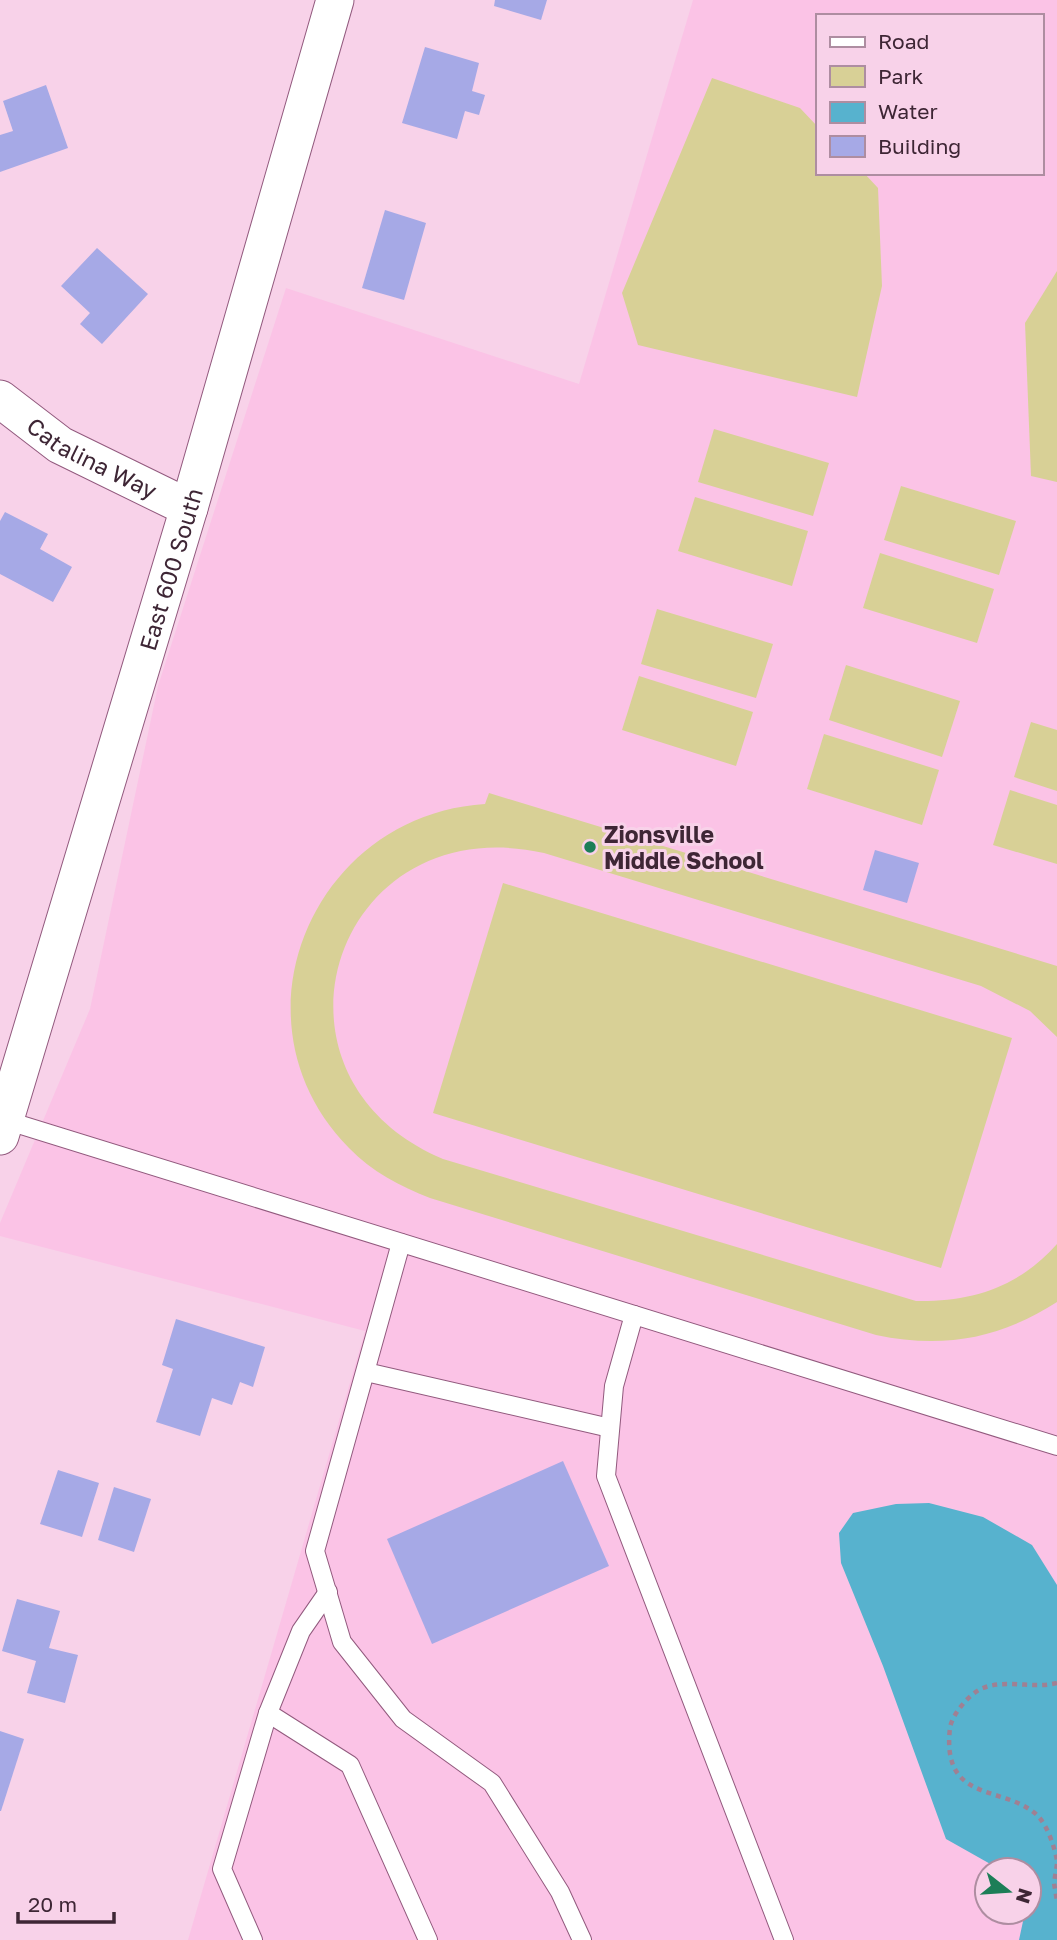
<svg xmlns="http://www.w3.org/2000/svg" width="1057" height="1940" viewBox="0 0 1057 1940" font-family="'Golos Text',sans-serif">
<rect width="100%" height="100%" fill="#f8d2e9"/>
<path fill="#fbc3e6" fill-rule="evenodd" d="M 693,0 L 1057,0 L 1057,1940 L 188,1940 L 365,1331 L 0,1236 L 0,1223 L 90,1009 L 158,686 L 286,288 L 579,384 ZM 817,16 L 1041,16 L 1041,173 L 817,173 ZM 987,1870 L 1029,1870 L 1029,1912 L 987,1912 Z"/>
<g fill="#d8d096">
<path d="M 712,78 L 800,108 L 817,126 L 817,173 L 864,173 L 878,188 L 882,286 L 857,397 L 638,345 L 622,293 Z"/>
<path d="M 1057,271 L 1057,482 L 1031,476 L 1025,323 Z"/>
<path d="M 714,429 L 829,463 L 813,516 L 698,482 Z"/>
<path d="M 901,486 L 1016,521 L 999,575 L 884,540 Z"/>
<path d="M 695,497 L 808,531 L 792,586 L 678,551 Z"/>
<path d="M 880,553 L 994,589 L 977,643 L 863,608 Z"/>
<path d="M 657,609 L 773,644 L 756,698 L 641,664 Z"/>
<path d="M 846,665 L 960,701 L 942,757 L 829,720 Z"/>
<path d="M 639,676 L 753,712 L 736,766 L 622,730 Z"/>
<path d="M 1031,722 L 1057,730 L 1057,791 L 1014,777 Z"/>
<path d="M 824,734 L 939,770 L 922,825 L 807,789 Z"/>
<path d="M 1010,790 L 1057,805 L 1057,864 L 993,845 Z"/>
<path d="M 489,793 L 1057,966 L 1057,1037 L 1030,1011 L 981,986 L 544,853 C 334,806 247,1076 443,1159 L 916,1301 C 972,1302 1019,1287 1057,1244 L 1057,1302 C 999,1339 943,1349 876,1335 L 430,1198 C 400,1186 372,1172 349,1148 C 225,1022 312,815 485,804 Z"/>
<path d="M 503,883 L 1012,1038 L 941,1268 L 433,1113 Z"/>
</g>
<path fill="#57b2ce" d="M 929,1503 L 983,1517 L 1032,1545 L 1057,1585 L 1057,1940 L 1019,1940 L 1025,1912 L 1029,1912 L 1029,1870 L 1001,1870 L 946,1839 L 883,1666 L 841,1563 L 839,1533 L 853,1513 L 896,1504 Z"/>
<g fill="#a6a9e6">
<path d="M 495,0 L 547,0 L 541,20 L 494,6 Z"/>
<path d="M 425,47 L 479,63 L 472,91 L 485,95 L 479,115 L 465,111 L 457,139 L 402,123 Z"/>
<path d="M 46,85 L 68,148 L 0,172 L 0,135 L 13,131 L 3,101 Z"/>
<path d="M 385,210 L 426,223 L 404,300 L 362,288 Z"/>
<path d="M 97,248 L 148,294 L 102,344 L 80,324 L 90,313 L 61,286 Z"/>
<path d="M 5,512 L 48,534 L 40,549 L 72,567 L 53,602 L 0,574 L 0,521 Z"/>
<path d="M 875,850 L 919,863 L 907,903 L 863,890 Z"/>
<path d="M 176,1319 L 265,1347 L 253,1387 L 240,1382 L 232,1405 L 212,1398 L 200,1436 L 156,1422 L 173,1369 L 162,1365 Z"/>
<path d="M 563,1461 L 609,1566 L 432,1644 L 387,1539 Z"/>
<path d="M 58,1470 L 99,1483 L 82,1537 L 40,1524 Z"/>
<path d="M 114,1487 L 151,1499 L 134,1552 L 98,1540 Z"/>
<path d="M 17,1599 L 60,1611 L 49,1648 L 78,1655 L 65,1703 L 27,1693 L 36,1661 L 2,1651 Z"/>
<path d="M 0,1731 L 24,1739 L 1,1811 L 0,1811 Z"/>
</g>
<g fill="none" stroke-linecap="round" stroke-linejoin="round">
<defs>
<g id="lane">
<path d="M 5,1120 L 1057,1446"/>
<path d="M 401,1243 L 315,1551 L 342,1642 L 403,1719 L 492,1783 L 560,1892 L 582,1940"/>
<path d="M 634,1315 L 614,1386 L 606,1476 L 784,1940"/>
<path d="M 366,1372 L 610,1428"/>
<path d="M 268,1713 L 350,1765 L 428,1940"/>
<path d="M 253,1940 L 222,1869 L 268,1713 L 301,1631 L 328,1592"/>
</g>
<g id="street">
<path id="s1" d="M 0,399 L 60,445 L 189,508"/>
<path id="s2" d="M 0,1136 L 189,508 L 335,0"/>
</g>
</defs>
<use href="#lane" stroke="#925a7e" stroke-width="20"/>
<use href="#street" stroke="#925a7e" stroke-width="39"/>
<g stroke="#9f8093" stroke-width="4.5" stroke-dasharray="5 5" stroke-linecap="butt">
<path d="M 1057,1683 C 1033,1689 1006,1679 983,1688 C 970,1693 952,1714 950,1728 C 941,1805 1005,1784 1038,1816 C 1048,1827 1054,1846 1057,1860"/>
<path d="M 1057,1864 L 1054,1883 L 1057,1901"/>
</g>
<use href="#lane" stroke="#fff" stroke-width="18"/>
<use href="#street" stroke="#fff" stroke-width="37"/>
</g>
<circle fill="#1c7e57" stroke="#f8d2e9" stroke-width="2.5" cx="590" cy="847" r="7"/>
<g text-anchor="middle" dominant-baseline="central" stroke-width="6" stroke-linejoin="round" paint-order="stroke">
<g font-size="23" fill="#3e2635" stroke="#f8d2e9">
<text stroke="none"><textPath href="#s1" startOffset="110">Catalina Way</textPath></text>
<text stroke="none"><textPath href="#s2" startOffset="592">East 600 South</textPath></text>
</g>
<g font-size="23" font-weight="bold" fill="#3e2635" stroke="#f8d2e9" text-anchor="start">
<text x="604" y="834">Zionsville<tspan x="604" dy="26">Middle School</tspan></text>
</g>
</g>
<rect x="816" y="14" width="228" height="161" fill="#f8d2e9" stroke="#ae8da1" stroke-width="2"/>
<rect x="830" y="37" width="35" height="10" fill="#ffffff" stroke="#ae8da1" stroke-width="2"/>
<text x="878" y="49" font-size="21" fill="#3e2635">Road</text>
<rect x="830" y="66" width="35" height="21" fill="#d8d096" stroke="#ae8da1" stroke-width="2"/>
<text x="878" y="84" font-size="21" fill="#3e2635">Park</text>
<rect x="830" y="102" width="35" height="21" fill="#57b2ce" stroke="#ae8da1" stroke-width="2"/>
<text x="878" y="119" font-size="21" fill="#3e2635">Water</text>
<rect x="830" y="136" width="35" height="21" fill="#a6a9e6" stroke="#ae8da1" stroke-width="2"/>
<text x="878" y="154" font-size="21" fill="#3e2635">Building</text>
<g transform="translate(1008 1891) rotate(107)"><circle r="33" fill="#f8d2e9" stroke="#ae8da1" stroke-width="2"/>
<path d="M0-5L12 26L0 18L-12 26Z" fill="#1c7e57"/>
<text y="-10" font-size="19" font-weight="bold" text-anchor="middle" fill="#3e2635">N</text>
</g>
<path d="M18 1912v10h96v-10" fill="none" stroke="#3e2635" stroke-width="3.5"/>
<text x="28" y="1912" font-size="21" fill="#3e2635" stroke="#f8d2e9" stroke-width="5" paint-order="stroke">20 m</text>
</svg>
